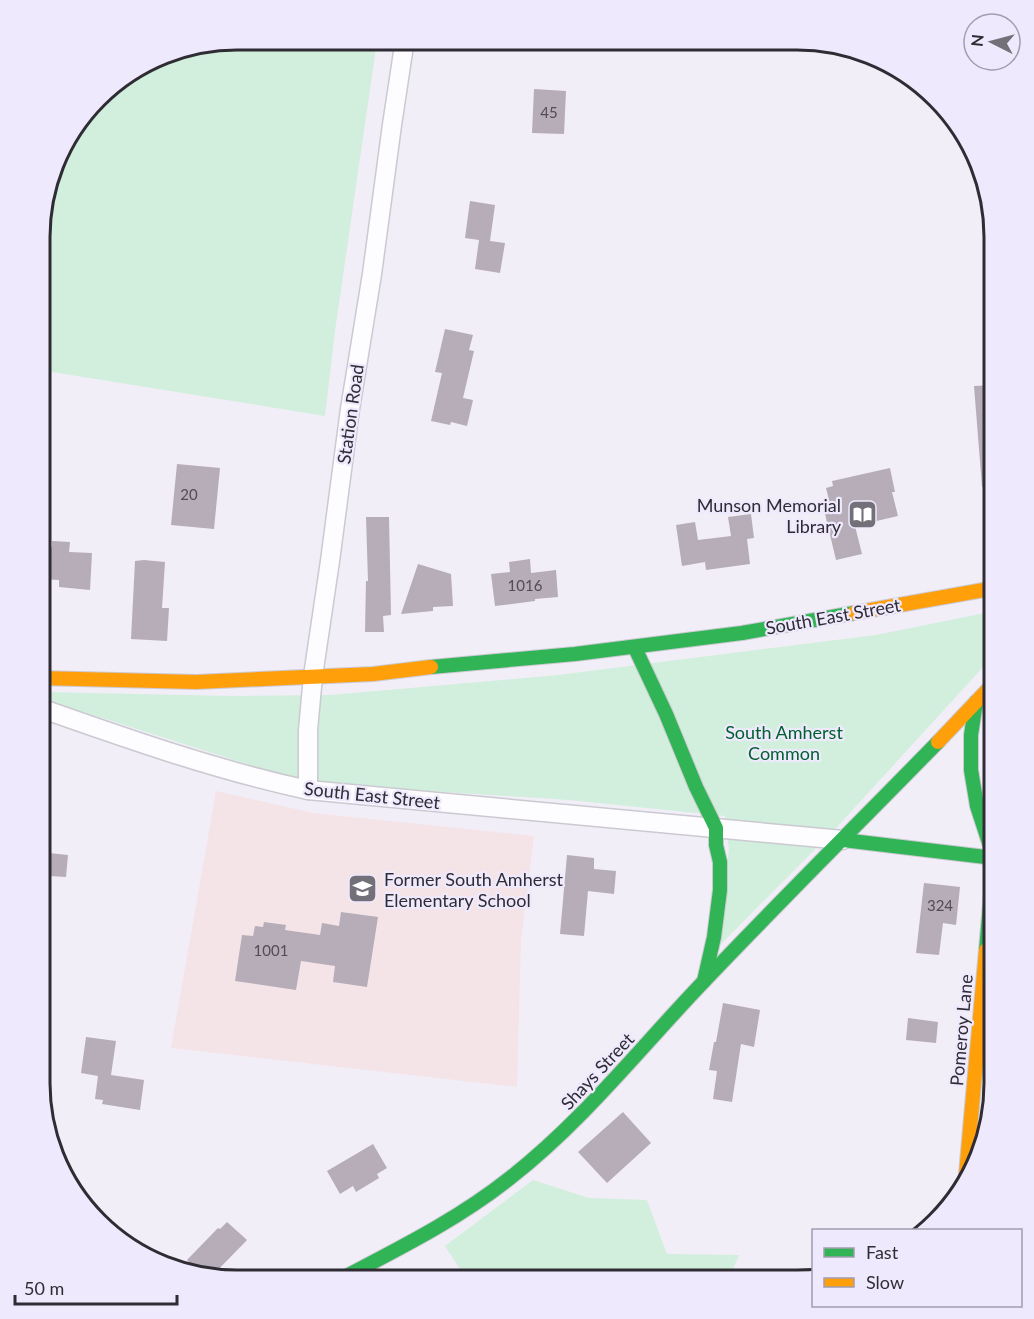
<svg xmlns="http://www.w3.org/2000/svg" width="1034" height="1319" viewBox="0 0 1034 1319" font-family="Lato,sans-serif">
<rect width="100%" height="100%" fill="#f1eef8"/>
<path fill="#f4e4e7" d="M 216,791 L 313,813 L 534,836 L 521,942 L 517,1087 L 171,1048 Z"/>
<g fill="#d1efdc">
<path d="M 236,39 L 288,39 L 376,48 L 335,331 L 325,416 L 40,370 L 41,210 L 65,138 L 107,88 L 173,50 Z"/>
<path d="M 995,611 L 995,654 L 837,827 L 720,945 L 729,849 L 725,816 L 569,800 L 306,783 L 40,698 L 40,693 L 43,692 L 232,696 L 331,695 L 558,675 L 876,635 Z"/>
<path d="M 533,1180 L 589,1198 L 647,1200 L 667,1254 L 739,1255 L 728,1280 L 467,1280 L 445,1246 Z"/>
</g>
<g fill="#b6adb9">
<path d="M 534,89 L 566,91 L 564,134 L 532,133 Z"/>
<path d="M 470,201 L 495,205 L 490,241 L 505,243 L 500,273 L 475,269 L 479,240 L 465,238 Z"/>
<path d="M 445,329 L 473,335 L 469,350 L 474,351 L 463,398 L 473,400 L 467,426 L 451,422 L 450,425 L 431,421 L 442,373 L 435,372 Z"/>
<path d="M 995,385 L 995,486 L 982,487 L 974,386 Z"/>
<path d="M 177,464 L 220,468 L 214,529 L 171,525 Z"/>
<path d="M 890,468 L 895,492 L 892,492 L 898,516 L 855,526 L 862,554 L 836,560 L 825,514 L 832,512 L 826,488 L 833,486 L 832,481 Z"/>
<path d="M 751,514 L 754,538 L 747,539 L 750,564 L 706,570 L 705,562 L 682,566 L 676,525 L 695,522 L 698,540 L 731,536 L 728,517 Z"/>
<path d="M 366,517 L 389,517 L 391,615 L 383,616 L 384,632 L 365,632 L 366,581 L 368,581 Z"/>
<path d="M 52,541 L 70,542 L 69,552 L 92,553 L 90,590 L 59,587 L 59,580 L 40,579 L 40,546 L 52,547 Z"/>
<path d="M 530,559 L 531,573 L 556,570 L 558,597 L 535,599 L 535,601 L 495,606 L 491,574 L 510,572 L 509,562 Z"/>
<path d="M 144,560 L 165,562 L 162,608 L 169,608 L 167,641 L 131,639 L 135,561 Z"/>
<path d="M 418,564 L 451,574 L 453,606 L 433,607 L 433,611 L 401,614 Z"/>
<path d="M 39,852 L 68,855 L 66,877 L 49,876 L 49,871 L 39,871 Z"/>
<path d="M 567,855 L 594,858 L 594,869 L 616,871 L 614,894 L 588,891 L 584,936 L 560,934 Z"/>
<path d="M 924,883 L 960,887 L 956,925 L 943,923 L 939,955 L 916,953 Z"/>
<path d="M 341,912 L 378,917 L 367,987 L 333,982 L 335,966 L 301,961 L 296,990 L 235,981 L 242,935 L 253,936 L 255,926 L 263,927 L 264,922 L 286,925 L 285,930 L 320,935 L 322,923 L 339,926 Z"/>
<path d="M 723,1003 L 760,1010 L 754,1047 L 741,1044 L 732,1102 L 713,1099 L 717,1071 L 709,1070 L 714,1042 L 716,1042 Z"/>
<path d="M 908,1018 L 938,1022 L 936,1043 L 906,1040 Z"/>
<path d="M 86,1037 L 116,1041 L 111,1075 L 144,1080 L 140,1110 L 102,1104 L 103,1100 L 95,1099 L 98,1076 L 81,1073 Z"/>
<path d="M 623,1112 L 651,1143 L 607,1183 L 578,1152 Z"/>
<path d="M 373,1144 L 387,1168 L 377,1174 L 379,1178 L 356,1192 L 353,1186 L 340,1194 L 327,1171 Z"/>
<path d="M 227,1222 L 247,1240 L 212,1276 L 198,1271 L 187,1260 L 218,1228 L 220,1229 Z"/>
</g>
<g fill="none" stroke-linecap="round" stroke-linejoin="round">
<defs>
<g id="street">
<path d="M 40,708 C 128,739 216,770 308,790 L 843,840"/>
<path d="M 308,790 L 308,730 L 313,676 L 330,561 L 350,409 L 372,274 L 392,125 L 405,39"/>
</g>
<g id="fast">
<path d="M 635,648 L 666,714 L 696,787 L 716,828 L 716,845 L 720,862 L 720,890 L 714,937 L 704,981"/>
<path d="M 431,667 L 575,654 L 742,633 L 854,613"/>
<path d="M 976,702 L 971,735 L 971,770 L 977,806 L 994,858 L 986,950"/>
<path d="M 843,840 L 994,858"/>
<path d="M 339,1280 C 398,1249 457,1220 510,1178 C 579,1124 632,1058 691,995 C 772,909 856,826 938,742"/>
</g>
<g id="slow">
<path d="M 854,613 L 995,588"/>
<path d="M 40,678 L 196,682 L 373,674 L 431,667"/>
<path d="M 938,742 L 995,682"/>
<path d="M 965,1185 L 986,950"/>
</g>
</defs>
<use href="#street" stroke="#cbc9d1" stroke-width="21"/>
<use href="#fast" stroke="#cbc9d1" stroke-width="16"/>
<use href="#slow" stroke="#cbc9d1" stroke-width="16"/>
<use href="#street" stroke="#fdfcfe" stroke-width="18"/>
<use href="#fast" stroke="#30b455" stroke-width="14"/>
<use href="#slow" stroke="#ff9f0a" stroke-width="14"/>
</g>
<defs>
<symbol id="library-square" viewBox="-11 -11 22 22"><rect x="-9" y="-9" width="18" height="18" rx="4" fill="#737079" stroke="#efe9fd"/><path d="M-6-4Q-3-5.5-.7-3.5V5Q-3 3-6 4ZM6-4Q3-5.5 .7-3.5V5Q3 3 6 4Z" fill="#fff"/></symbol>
<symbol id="school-square" viewBox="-11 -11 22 22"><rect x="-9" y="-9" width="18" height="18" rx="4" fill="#737079" stroke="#efe9fd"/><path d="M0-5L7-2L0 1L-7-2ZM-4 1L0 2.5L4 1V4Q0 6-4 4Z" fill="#fff"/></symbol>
</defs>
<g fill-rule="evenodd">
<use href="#library-square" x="846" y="498" width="33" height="33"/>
<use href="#school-square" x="346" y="872" width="33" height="33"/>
</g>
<g text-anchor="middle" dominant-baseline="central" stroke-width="4.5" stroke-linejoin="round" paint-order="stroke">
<g font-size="15" fill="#514c55">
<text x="549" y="112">45</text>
<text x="189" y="494">20</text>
<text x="525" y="585">1016</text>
<text x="940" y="905">324</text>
<text x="271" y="950">1001</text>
</g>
<g font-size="18" fill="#2f2c34" stroke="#efe9fd">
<text transform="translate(350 414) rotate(-82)">Station Road</text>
<text transform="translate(833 616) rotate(-10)">South East Street</text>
<text transform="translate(372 795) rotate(6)">South East Street</text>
<text transform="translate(961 1030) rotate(-85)">Pomeroy Lane</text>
<text transform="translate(597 1071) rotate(-47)">Shays Street</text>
</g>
<g font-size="18" fill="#2f2c34" stroke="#efe9fd" text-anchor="end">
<text x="841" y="505">Munson Memorial<tspan x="841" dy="21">Library</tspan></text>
<text x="384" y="879" text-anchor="start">Former South Amherst<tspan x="384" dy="21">Elementary School</tspan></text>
</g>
<g font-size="18" fill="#00612f" stroke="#efe9fd">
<text x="784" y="732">South Amherst<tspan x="784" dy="21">Common</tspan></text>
</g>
</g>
<path d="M0 0H1034V1319H0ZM237 50H797A187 187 0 0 1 984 237V1083A187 187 0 0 1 797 1270H237A187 187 0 0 1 50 1083V237A187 187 0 0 1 237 50Z" fill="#efe9fd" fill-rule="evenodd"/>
<path fill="none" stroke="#2f2c34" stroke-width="3" d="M237 50H797A187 187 0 0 1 984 237V1083A187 187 0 0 1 797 1270H237A187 187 0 0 1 50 1083V237A187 187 0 0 1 237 50Z"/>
<rect x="812" y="1229" width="210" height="78" fill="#efe9fd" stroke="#a29dad" stroke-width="1.5"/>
<rect x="824" y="1248" width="30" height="9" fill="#30b455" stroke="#a29dad" stroke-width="1.5"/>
<text x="866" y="1259" font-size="18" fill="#2f2c34">Fast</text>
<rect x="824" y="1278" width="30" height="9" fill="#ff9f0a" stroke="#a29dad" stroke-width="1.5"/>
<text x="866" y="1289" font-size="18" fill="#2f2c34">Slow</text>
<g transform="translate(992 42) rotate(276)"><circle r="28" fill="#efe9fd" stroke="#a29dad" stroke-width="1.5"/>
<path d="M0-4.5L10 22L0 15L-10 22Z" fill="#737079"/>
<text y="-9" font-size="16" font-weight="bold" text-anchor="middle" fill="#2f2c34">N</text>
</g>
<path d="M15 1295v9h162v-9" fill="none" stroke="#2f2c34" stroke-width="3"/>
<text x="24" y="1295" font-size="18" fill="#2f2c34" stroke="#efe9fd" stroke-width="4.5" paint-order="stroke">50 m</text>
</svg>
